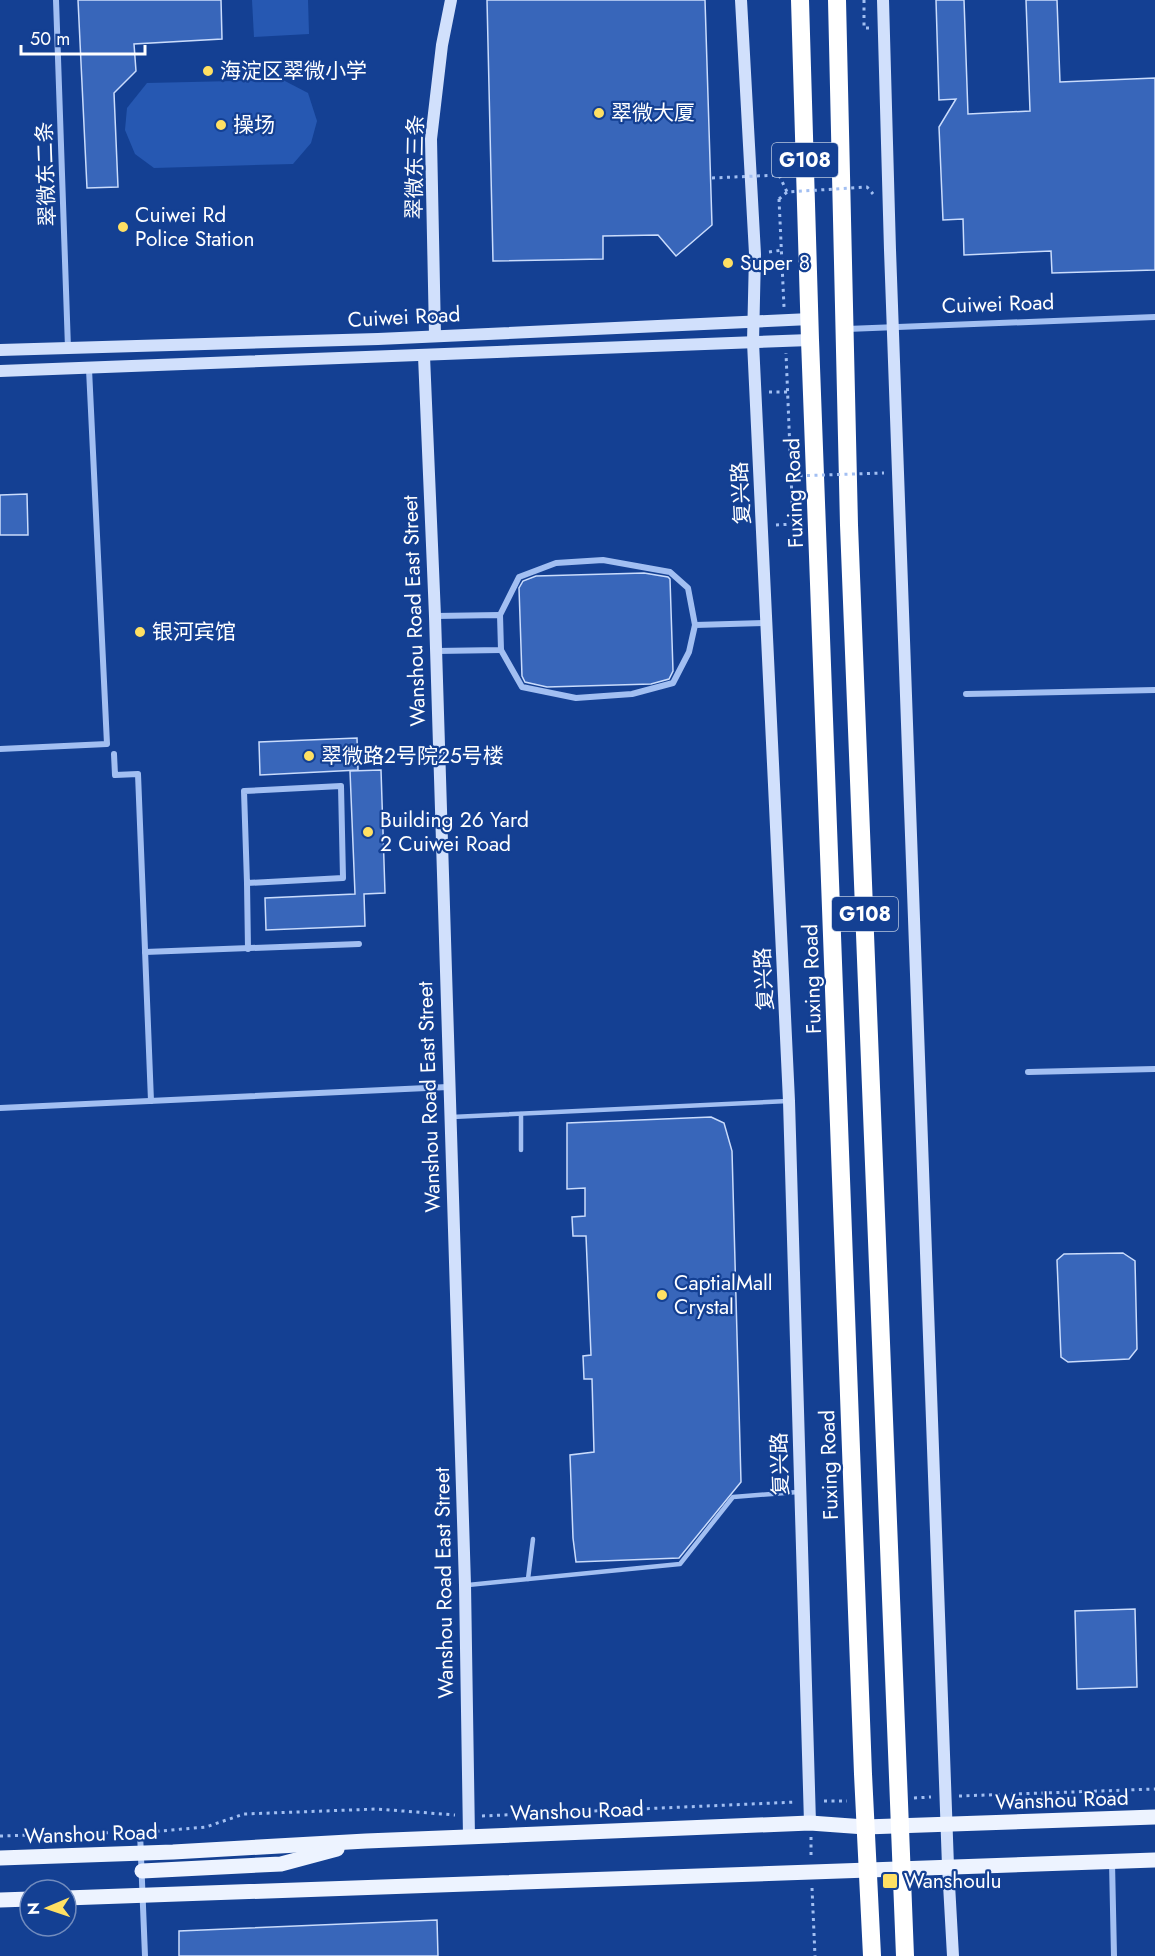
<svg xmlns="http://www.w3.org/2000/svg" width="1155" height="1956" viewBox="0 0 1155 1956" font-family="Jost,'Noto Sans SC',sans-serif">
<rect width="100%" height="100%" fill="#144093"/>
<g fill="#2658b2">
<path d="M 252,0 L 308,0 L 309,34 L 254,37 Z"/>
<path d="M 283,80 L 308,93 L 317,121 L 311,143 L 293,164 L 154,168 L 135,154 L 125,130 L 127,108 L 147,83 Z"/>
</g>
<g fill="#3866ba" stroke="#cadcfc" stroke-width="1.5">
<path d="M 78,0 L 221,0 L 222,39 L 134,44 L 136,71 L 114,93 L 118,187 L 87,188 Z"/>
<path d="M 487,0 L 705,0 L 712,225 L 676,256 L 658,235 L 603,236 L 603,259 L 493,261 Z"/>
<path d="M 936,0 L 964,0 L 968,114 L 1030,111 L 1026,0 L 1057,0 L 1060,82 L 1155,78 L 1155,270 L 1052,273 L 1051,251 L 964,255 L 963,219 L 943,220 L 939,127 L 956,99 L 939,100 Z"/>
<path d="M 27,494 L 28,535 L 0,535 L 0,495 Z"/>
<path d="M 644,573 L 668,577 L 670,579 L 673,671 L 669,679 L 651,684 L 547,687 L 525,682 L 522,676 L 519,588 L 523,581 L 536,576 Z"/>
<path d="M 357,738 L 358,770 L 260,775 L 259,742 Z"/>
<path d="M 381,770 L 385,893 L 364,894 L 365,926 L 266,930 L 265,898 L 355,894 L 350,771 Z"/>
<path d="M 711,1117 L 724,1123 L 732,1151 L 741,1482 L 679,1558 L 576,1562 L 573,1538 L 570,1455 L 594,1452 L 592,1379 L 584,1379 L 583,1356 L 591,1355 L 586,1236 L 573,1236 L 572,1217 L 585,1216 L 585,1188 L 567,1189 L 567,1123 Z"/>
<path d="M 1123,1253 L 1135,1261 L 1137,1349 L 1129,1359 L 1068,1362 L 1061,1357 L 1057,1260 L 1064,1254 Z"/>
<path d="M 1135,1609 L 1137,1687 L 1077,1689 L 1075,1611 Z"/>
<path d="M 437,1920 L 438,1956 L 179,1956 L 179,1931 Z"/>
</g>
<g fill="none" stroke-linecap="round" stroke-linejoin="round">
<g stroke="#a2bff2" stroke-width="3" stroke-dasharray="3 4.5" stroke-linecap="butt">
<path d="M 864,0 L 864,28 L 870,28"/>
<path d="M 779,199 L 784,307"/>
<path d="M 769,252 L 782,250"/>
<path d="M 769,392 L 788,392"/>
<path d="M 776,525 L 793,524 L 786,353"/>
<path d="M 959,1796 L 1155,1789"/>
<path d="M 914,1798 L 931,1797"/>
<path d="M 824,1801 L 847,1801"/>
<path d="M 482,1816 L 796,1802"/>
<path d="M 149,1832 L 206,1827 L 244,1814 L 377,1809 L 455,1815"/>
<path d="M 0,1836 L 131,1832"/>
<path d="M 811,1837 L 811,1857"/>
<path d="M 812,1888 L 815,1956"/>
</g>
<g stroke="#a2bff2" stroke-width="4.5">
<path d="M 521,1114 L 521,1150"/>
<path d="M 452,1117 L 788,1101"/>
<path d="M 528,1579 L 533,1539"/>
<path d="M 468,1585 L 680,1564 L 733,1497 L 798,1492"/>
</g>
<g stroke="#a2bff2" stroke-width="6">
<path d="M 56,0 L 68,348"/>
<path d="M 847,329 L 1155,317"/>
<path d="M 500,615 L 519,577 L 556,563 L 603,560 L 670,572 L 688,588 L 695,625"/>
<path d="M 435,616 L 500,615 L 501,650 L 436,651"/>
<path d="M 501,650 L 522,687 L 576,698 L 632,694 L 673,683 L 689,652 L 695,625 L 766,623"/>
<path d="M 966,694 L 1155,690"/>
<path d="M 0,749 L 107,744 L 89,369"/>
<path d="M 114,754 L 115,775 L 138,774 L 151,1101"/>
<path d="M 341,786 L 343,878 L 247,883 L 244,791 Z"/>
<path d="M 247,883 L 248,949"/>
<path d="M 145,952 L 359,944"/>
<path d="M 1028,1072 L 1155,1069"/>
<path d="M 0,1108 L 448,1087"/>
<path d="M 140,1832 L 145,1956"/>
<path d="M 1112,1862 L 1114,1956"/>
</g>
<g stroke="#d1e0fc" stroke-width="12">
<path d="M 741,0 L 755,254 L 753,342 L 789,1101 L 810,1823"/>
<path d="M 883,0 L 890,250 L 948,1866 L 953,1956"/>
<path d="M 435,335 L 431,139 L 442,45 L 451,0"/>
<path d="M 0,350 L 378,339 L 810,319"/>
<path d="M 424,356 L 435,616 L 465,1585 L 469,1837"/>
<path d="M 0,371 L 810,340"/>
</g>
<g stroke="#edf3ff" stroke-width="15">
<path d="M 0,1858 L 173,1852 L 366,1841 L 810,1823 L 865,1827 L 1155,1817"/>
<path d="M 142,1871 L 281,1864 L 337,1849"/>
<path d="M 66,1898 L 1155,1860"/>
<path d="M 0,1900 L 30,1899"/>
</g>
<g stroke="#fff" stroke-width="18">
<path d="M 800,0 L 810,340 L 863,1774 L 872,1956"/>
<path d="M 837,0 L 849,525 L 905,1956"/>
</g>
<g stroke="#a2bff2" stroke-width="3" stroke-dasharray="3 4.5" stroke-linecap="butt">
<path d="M 712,178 L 779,175 L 787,192"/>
<path d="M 779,199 L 787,192 L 867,187 L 873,194"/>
<path d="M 792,476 L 884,473"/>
</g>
</g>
<g fill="#ffe063" stroke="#144093" stroke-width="2">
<circle cx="208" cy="71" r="6"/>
<circle cx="599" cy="113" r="6"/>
<circle cx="221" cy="125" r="6"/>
<circle cx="123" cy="227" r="6"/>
<circle cx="728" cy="263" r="6"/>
<circle cx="140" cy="632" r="6"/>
<circle cx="309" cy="756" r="6"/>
<circle cx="368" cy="832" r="6"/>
<circle cx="662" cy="1295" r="6"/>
<rect x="882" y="1873" width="16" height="16" rx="3"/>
</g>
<g text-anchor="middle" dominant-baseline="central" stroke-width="4.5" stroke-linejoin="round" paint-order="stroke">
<g fill="#144093" stroke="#b8c6df" stroke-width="1.5">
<rect x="772" y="143" width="66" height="34" rx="4.5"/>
<rect x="832" y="897" width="66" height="34" rx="4.5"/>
</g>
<g font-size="20" font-weight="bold" fill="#fff">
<text x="805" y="160">G108</text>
<text x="865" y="914">G108</text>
</g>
<g font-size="21" fill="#fff" stroke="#144093" text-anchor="start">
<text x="220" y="71">海淀区翠微小学</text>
<text x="611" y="113">翠微大厦</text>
<text x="233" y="125">操场</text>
<text x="135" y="215">Cuiwei Rd<tspan x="135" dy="24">Police Station</tspan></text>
<text x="740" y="263">Super 8</text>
<text x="152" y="632">银河宾馆</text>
<text x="321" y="756">翠微路2号院25号楼</text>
<text x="380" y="820">Building 26 Yard<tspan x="380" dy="24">2 Cuiwei Road</tspan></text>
<text x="674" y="1283">CaptialMall<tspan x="674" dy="24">Crystal</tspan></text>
<text x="904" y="1881">Wanshoulu</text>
</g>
<g font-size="21" fill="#fff" stroke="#144093">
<text transform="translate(415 167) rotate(-89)">翠微东三条</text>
<text transform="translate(46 174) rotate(-92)">翠微东二条</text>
<text transform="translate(998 304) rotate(-2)">Cuiwei Road</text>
<text transform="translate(404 317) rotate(-3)">Cuiwei Road</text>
<text transform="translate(741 493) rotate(-93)">复兴路</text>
<text transform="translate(794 493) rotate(-92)">Fuxing Road</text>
<text transform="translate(414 611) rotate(-92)">Wanshou Road East Street</text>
<text transform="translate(764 979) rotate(-93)">复兴路</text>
<text transform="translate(812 979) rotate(-92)">Fuxing Road</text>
<text transform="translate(429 1097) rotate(-92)">Wanshou Road East Street</text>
<text transform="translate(780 1464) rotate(-92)">复兴路</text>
<text transform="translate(829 1465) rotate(-92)">Fuxing Road</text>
<text transform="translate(444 1583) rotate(-91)">Wanshou Road East Street</text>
<text transform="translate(1062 1800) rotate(-2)">Wanshou Road</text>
<text transform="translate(577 1811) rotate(-2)">Wanshou Road</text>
<text transform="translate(91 1834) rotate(-2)">Wanshou Road</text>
</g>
</g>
<g transform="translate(48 1908) rotate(268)"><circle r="28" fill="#144093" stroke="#728cbe" stroke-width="1.5"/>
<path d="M0-4.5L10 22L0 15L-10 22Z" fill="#ffe063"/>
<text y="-9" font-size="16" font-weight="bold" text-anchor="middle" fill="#ffffff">N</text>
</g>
<path d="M21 45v9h124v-9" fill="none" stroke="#ffffff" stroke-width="3"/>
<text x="30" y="45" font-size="18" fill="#ffffff" stroke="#144093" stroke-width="4.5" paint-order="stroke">50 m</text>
</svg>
